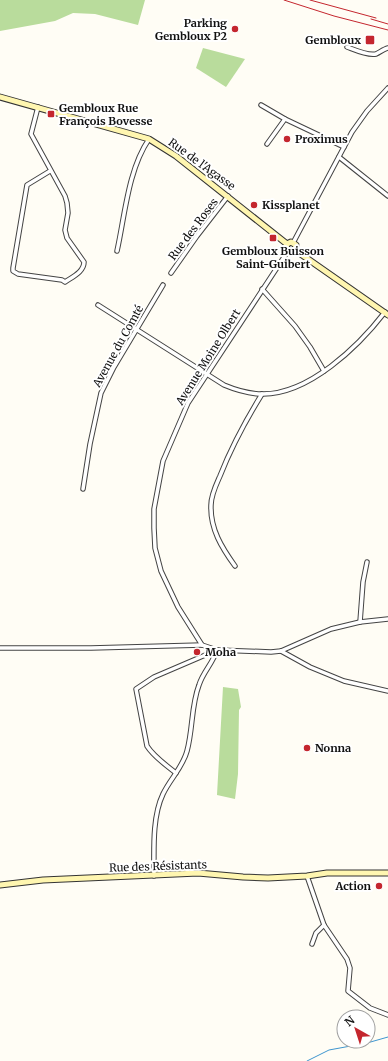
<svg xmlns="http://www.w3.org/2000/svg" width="388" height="1061" viewBox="0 0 388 1061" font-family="Merriweather,serif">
<rect width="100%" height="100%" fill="#fffdf5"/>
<g fill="#b9dc9c">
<path d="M 0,0 L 145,0 L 138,25 L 95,14 L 73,13 L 55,21 L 0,31 Z"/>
<path d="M 203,48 L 245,59 L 226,87 L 196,68 Z"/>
<path d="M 223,687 L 238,689 L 241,707 L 239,710 L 238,774 L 235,799 L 217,795 Z"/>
</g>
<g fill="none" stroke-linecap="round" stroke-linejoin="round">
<path stroke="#3f96cf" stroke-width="1" d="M 307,1061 L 329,1050 L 367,1043 L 388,1037"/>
<defs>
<g id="street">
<path d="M 347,47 C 355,50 368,56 376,54 C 380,52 384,49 388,48"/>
<path d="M 261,105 L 285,119 L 344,147"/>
<path d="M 38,107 L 31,134 L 65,196 L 67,203 L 68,213 L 65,230 L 67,238 L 84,262 C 84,272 72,277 65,282 L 62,280 L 18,274 L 13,271 L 13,268 L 27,185 L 50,171"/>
<path d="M 267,144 L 285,119"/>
<path d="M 339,157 L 388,196"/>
<path d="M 293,243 L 352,132 L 367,111 L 388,88"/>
<path d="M 117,251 C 125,215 128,170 149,139"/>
<path d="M 171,273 L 197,236 L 228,196"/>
<path d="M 262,289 L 295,326 L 310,347 L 324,371"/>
<path d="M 98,305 L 224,385 C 236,390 250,394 263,394 C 309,394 358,347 385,312"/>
<path d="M 83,489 L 90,444 L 101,393 L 114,367 L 163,285"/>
<path d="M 235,566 C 222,548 210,529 211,505 C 211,495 216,485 220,476 C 231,448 246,420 262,394"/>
<path d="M 360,622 L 363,582 L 367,562"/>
<path d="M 0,648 L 91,648 L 202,645"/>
<path d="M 217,650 L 202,645 L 178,607 L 161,571 L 155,548 L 154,528 L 154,509 L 163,461 L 188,403 L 288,251"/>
<path d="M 281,651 L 310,667 L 344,681 L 388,691"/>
<path d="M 176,773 C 166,765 154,757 147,746 L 136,689 L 154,677 L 217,650 L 271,652 L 281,651 L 331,629 L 360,622 L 388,619"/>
<path d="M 154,876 C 154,850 152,817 163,794 C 170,779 183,767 187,751 C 193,729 191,706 199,685 C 203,672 213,663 217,650"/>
<path d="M 307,876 L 324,925 L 347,959 L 350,968 L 348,991 L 370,1008 L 388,1015"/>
<path d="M 312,944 L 316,933 L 324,925"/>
</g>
<g id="secondary">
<path d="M 0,97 L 149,139 L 176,156 L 287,244"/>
<path d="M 287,244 L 291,242 L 296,245 L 295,250"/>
<path d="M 287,244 L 286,248 L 291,252 L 295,250"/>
<path d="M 295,250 L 388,315"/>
<path d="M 0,885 L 43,880 L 198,873 L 243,877 L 268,878 L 307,876 L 327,873 L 388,873"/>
</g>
</defs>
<use href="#street" stroke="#444" stroke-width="5.5"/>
<use href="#secondary" stroke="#333" stroke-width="7"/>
<use href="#street" stroke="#fff" stroke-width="3.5"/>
<use href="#secondary" stroke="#fff6b0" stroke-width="5"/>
<g stroke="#c4262e" stroke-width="1">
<path d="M 284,0 L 334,16 L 388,30"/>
<path d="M 310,0 L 376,18"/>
<path d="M 371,19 L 388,24"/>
</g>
</g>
<g fill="#c4262e" stroke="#fff" stroke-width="1.5">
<circle cx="235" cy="29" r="4"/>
<rect x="365" y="35" width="10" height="10" rx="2"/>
<rect x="47" y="110" width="8" height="8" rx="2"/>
<circle cx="287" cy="139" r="4"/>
<circle cx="254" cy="205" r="4"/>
<rect x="269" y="234" width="8" height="8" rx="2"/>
<circle cx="197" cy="652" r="4"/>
<circle cx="307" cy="748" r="4"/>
<circle cx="379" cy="886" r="4"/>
</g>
<g text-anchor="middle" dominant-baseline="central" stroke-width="4" stroke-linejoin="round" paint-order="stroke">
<g font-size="11" font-weight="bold" fill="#111" stroke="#fff" text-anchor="start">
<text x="227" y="23" text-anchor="end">Parking<tspan x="227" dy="13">Gembloux P2</tspan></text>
<text x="361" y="40" text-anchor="end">Gembloux</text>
<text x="59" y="108">Gembloux Rue<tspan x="59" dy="13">François Bovesse</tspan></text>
<text x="295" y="139">Proximus</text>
<text x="262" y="205">Kissplanet</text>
<text x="273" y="251" text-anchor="middle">Gembloux Buisson<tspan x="273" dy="13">Saint-Guibert</tspan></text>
<text x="205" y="652">Moha</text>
<text x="315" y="748">Nonna</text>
<text x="371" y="886" text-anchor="end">Action</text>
</g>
<g font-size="11" fill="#111" stroke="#fff">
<text transform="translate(202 164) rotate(36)">Rue de l'Agasse</text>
<text transform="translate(193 229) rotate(-53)">Rue des Roses</text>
<text transform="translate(118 346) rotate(-61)">Avenue du Comté</text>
<text transform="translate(208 357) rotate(-58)">Avenue Moine Olbert</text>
<text transform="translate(158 866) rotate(-2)">Rue des Résistants</text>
</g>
</g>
<g transform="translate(356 1029) rotate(321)"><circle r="19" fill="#ffffff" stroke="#a0a0a0"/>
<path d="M0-3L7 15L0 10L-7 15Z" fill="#c4262e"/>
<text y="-6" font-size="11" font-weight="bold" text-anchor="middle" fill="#111111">N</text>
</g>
</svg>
